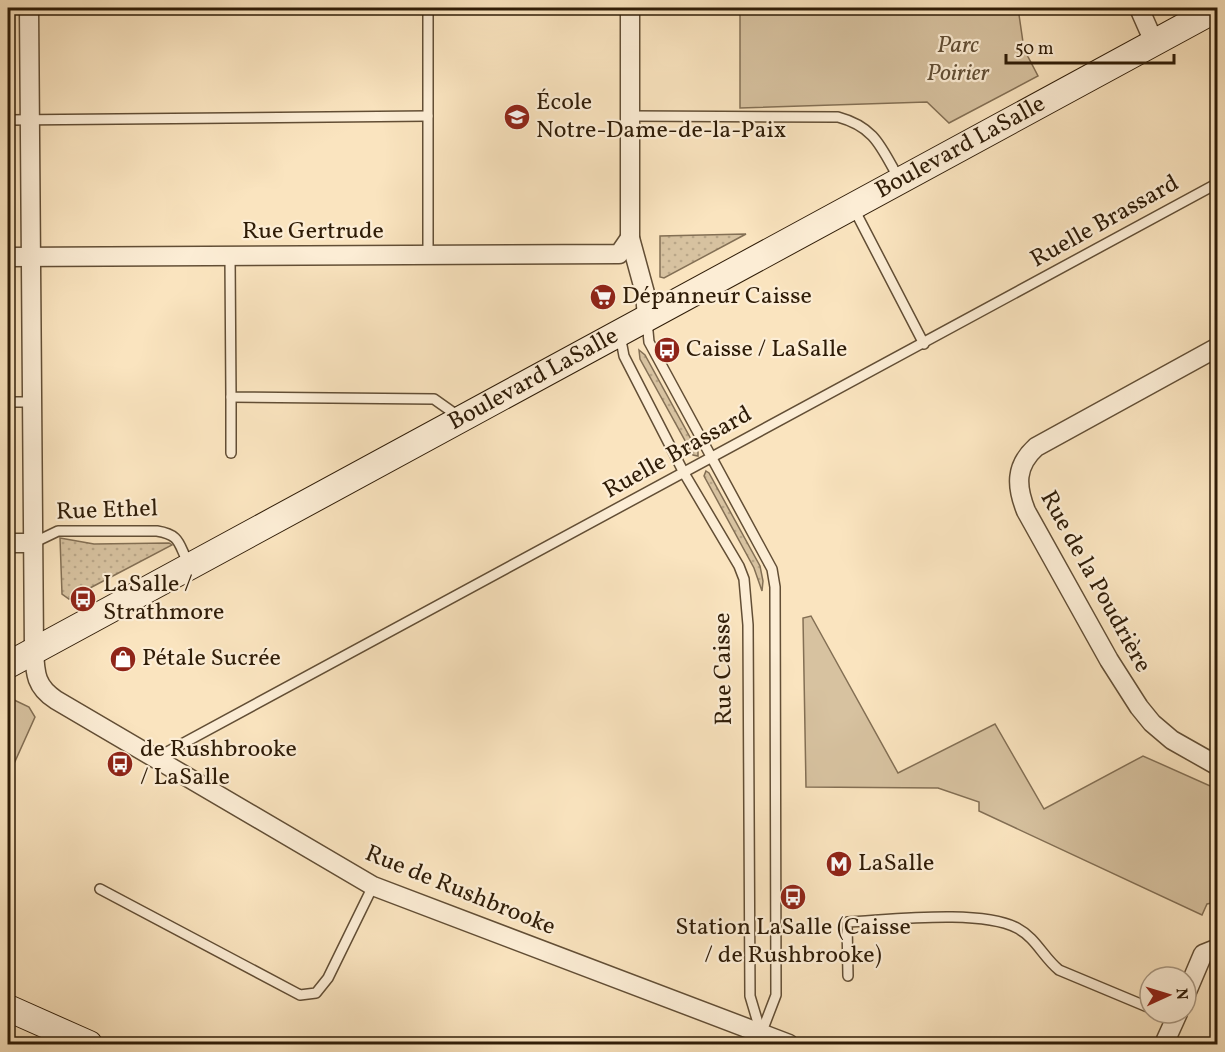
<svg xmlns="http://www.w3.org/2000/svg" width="1225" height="1052" viewBox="0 0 1225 1052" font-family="Vollkorn,serif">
<defs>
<pattern id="grass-dots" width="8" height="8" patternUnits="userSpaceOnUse" patternTransform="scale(1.5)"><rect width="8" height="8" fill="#d7c2a0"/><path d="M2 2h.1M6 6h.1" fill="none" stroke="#b9a688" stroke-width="1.8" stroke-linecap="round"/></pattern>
</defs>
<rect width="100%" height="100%" fill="#fae4bf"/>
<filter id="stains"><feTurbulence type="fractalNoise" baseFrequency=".00333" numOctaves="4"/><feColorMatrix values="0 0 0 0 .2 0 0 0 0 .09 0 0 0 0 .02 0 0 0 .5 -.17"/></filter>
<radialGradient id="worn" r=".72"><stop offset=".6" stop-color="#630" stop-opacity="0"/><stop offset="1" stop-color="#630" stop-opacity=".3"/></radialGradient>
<g fill="url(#grass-dots)" stroke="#836f54" stroke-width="1.5">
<path d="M 746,234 L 664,278 L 660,277 L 660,236 Z"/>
<path d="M 639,350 L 645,355 L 698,452 L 698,456 L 693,455 L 640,359 Z"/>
<path d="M 706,471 L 709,473 L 760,566 L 763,581 L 762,591 L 754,568 L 704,476 Z"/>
<path d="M 60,538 L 94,544 L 169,543 L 172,545 L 69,599 L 62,594 Z"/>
</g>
<g fill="#d7c2a0" stroke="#836f54" stroke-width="1.5">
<path d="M 740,8 L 1018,8 L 1024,49 L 1038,76 L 949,123 L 927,102 L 740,108 Z"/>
<path d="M 811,616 L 898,773 L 995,724 L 1044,809 L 1143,756 L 1217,789 L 1217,902 L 1207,904 L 1202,915 L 979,811 L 979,802 L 938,788 L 806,787 L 803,618 Z"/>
<path d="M 10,698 L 29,707 L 35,717 L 8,777 L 8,699 Z"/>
</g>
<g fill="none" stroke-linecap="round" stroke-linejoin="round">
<defs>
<g id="lane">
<path d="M 428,8 L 428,256"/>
<path d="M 631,116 L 838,117 C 875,127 881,147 899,179"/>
<path d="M 8,120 L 428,116"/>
<path d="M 853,207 L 924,344"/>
<path d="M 230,257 L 231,397 L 434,399 L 458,416"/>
<path d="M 647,321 L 649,342 L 772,569 L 775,587 L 776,995 L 761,1034"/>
<path d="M 620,335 L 624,356 L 684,473 L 739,566 L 744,579 L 748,625 L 750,996 L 761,1033"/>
<path d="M 8,402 L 32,402"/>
<path d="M 231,453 L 231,397"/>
<path d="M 33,543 L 58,531 L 157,531 C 182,535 178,545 189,564"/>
<path d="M 156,758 L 1218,183"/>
<path d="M 100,889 L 300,995 L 316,993 L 328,978 L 373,886"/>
<path d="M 848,976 L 847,922 C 891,920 980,909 1017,928 C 1036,938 1043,957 1059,970 L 1150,1008"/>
</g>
<g id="street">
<path d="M 29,8 L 34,651 C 35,674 36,687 56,700 L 373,886 L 789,1044"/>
<path d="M 630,8 L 630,238 L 645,293 L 647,318"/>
<path d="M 1139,8 L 1154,42"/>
<path d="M 8,257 L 619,254 L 630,238"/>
<path d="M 1218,347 L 1036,447 C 1015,466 1016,486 1026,511 L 1109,660 L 1139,707 L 1152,723 L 1172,740 L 1218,766"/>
<path d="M 8,543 L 33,543"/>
<path d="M 1186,994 L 1203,954 L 1218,948"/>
<path d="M 1164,1044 L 1178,1013"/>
</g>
<g id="secondary">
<path id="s1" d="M 8,665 L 1218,8"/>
<path d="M 8,1008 L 89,1044"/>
</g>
</defs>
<use href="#lane" stroke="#624e35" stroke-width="12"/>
<use href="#street" stroke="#624e35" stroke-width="21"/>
<use href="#secondary" stroke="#2f1c07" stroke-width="28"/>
<use href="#lane" stroke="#fcedd5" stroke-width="9"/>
<use href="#street" stroke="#fcedd5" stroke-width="18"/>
<use href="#secondary" stroke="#fcedd5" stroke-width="26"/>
</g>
<defs>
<symbol id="school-disc" viewBox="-11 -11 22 22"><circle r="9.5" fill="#8f2418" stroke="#fcedd5"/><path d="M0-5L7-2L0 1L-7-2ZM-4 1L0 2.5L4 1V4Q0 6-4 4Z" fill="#fff"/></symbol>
<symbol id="supermarket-disc" viewBox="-11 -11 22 22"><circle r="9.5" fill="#8f2418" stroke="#fcedd5"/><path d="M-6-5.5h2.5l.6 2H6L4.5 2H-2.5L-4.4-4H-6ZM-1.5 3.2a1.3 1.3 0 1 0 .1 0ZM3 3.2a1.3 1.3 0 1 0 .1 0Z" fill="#fff"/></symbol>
<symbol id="bus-disc" viewBox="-11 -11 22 22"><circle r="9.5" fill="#8f2418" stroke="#fcedd5"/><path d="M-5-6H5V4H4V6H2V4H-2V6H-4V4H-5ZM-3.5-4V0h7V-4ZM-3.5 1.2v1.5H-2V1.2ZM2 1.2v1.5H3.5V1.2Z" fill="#fff"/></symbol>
<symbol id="shop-disc" viewBox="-11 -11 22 22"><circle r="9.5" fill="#8f2418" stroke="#fcedd5"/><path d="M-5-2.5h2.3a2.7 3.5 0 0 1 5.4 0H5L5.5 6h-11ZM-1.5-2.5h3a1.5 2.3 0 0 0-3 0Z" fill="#fff"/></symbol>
<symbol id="metro-disc" viewBox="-11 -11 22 22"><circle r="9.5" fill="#8f2418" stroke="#fcedd5"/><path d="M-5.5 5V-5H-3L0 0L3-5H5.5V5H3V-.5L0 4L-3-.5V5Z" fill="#fff"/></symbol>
</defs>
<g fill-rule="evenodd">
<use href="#school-disc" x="502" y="102" width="30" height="30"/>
<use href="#supermarket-disc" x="588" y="282" width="30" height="30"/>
<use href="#bus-disc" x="652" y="335" width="30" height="30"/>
<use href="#bus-disc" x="68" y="584" width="30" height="30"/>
<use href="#shop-disc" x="108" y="644" width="30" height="30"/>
<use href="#bus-disc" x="105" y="749" width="30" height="30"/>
<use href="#metro-disc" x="824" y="849" width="30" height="30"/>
<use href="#bus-disc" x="778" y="882" width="30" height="30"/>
</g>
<g text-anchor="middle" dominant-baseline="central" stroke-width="4.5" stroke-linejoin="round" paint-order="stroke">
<g font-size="24" font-style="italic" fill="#614e35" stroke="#fcedd5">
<text x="958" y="46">Parc<tspan x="958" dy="28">Poirier</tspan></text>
</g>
<g font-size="24" fill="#2f1c07" stroke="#fcedd5" text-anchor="start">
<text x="536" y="103">École<tspan x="536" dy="28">Notre-Dame-de-la-Paix</tspan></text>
<text x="622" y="297">Dépanneur Caisse</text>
<text x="686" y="350">Caisse / LaSalle</text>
<text x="103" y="585">LaSalle /<tspan x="103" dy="28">Strathmore</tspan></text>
<text x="142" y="659">Pétale Sucrée</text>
<text x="140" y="750">de Rushbrooke<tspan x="140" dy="28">/ LaSalle</tspan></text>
<text x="858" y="864">LaSalle</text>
<text x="793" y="928" text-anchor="middle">Station LaSalle (Caisse<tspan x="793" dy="28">/ de Rushbrooke)</tspan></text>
</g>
<g font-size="24" fill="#2f1c07" stroke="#fcedd5">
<text stroke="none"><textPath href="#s1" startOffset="1084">Boulevard LaSalle</textPath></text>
<text transform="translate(1105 222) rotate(-29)">Ruelle Brassard</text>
<text x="313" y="232">Rue Gertrude</text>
<text stroke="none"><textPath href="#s1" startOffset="598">Boulevard LaSalle</textPath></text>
<text transform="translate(678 453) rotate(-29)">Ruelle Brassard</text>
<text transform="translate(107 511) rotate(-2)">Rue Ethel</text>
<text transform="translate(1095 582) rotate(61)">Rue de la Poudrière</text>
<text transform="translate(724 669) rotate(-91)">Rue Caisse</text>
<text transform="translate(460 891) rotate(22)">Rue de Rushbrooke</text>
</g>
</g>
<rect width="1225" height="1052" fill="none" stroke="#fae4bf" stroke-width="30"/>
<rect x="9" y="9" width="1207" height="1034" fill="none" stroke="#2f1c07" stroke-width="3"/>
<rect x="15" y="15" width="1195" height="1022" fill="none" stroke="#2f1c07" stroke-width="1.5"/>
<g transform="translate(1168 995) rotate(86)"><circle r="28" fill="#fcedd5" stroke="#aa9983" stroke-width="1.5"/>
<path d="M0-4.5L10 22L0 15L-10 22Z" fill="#8f2418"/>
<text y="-9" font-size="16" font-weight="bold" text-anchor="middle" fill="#2f1c07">N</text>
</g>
<path d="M1006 54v9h168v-9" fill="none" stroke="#2f1c07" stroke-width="3"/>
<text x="1015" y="54" font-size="18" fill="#2f1c07" stroke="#fcedd5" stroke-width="4.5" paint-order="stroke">50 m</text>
<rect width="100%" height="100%" filter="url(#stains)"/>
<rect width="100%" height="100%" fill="url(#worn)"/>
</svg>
